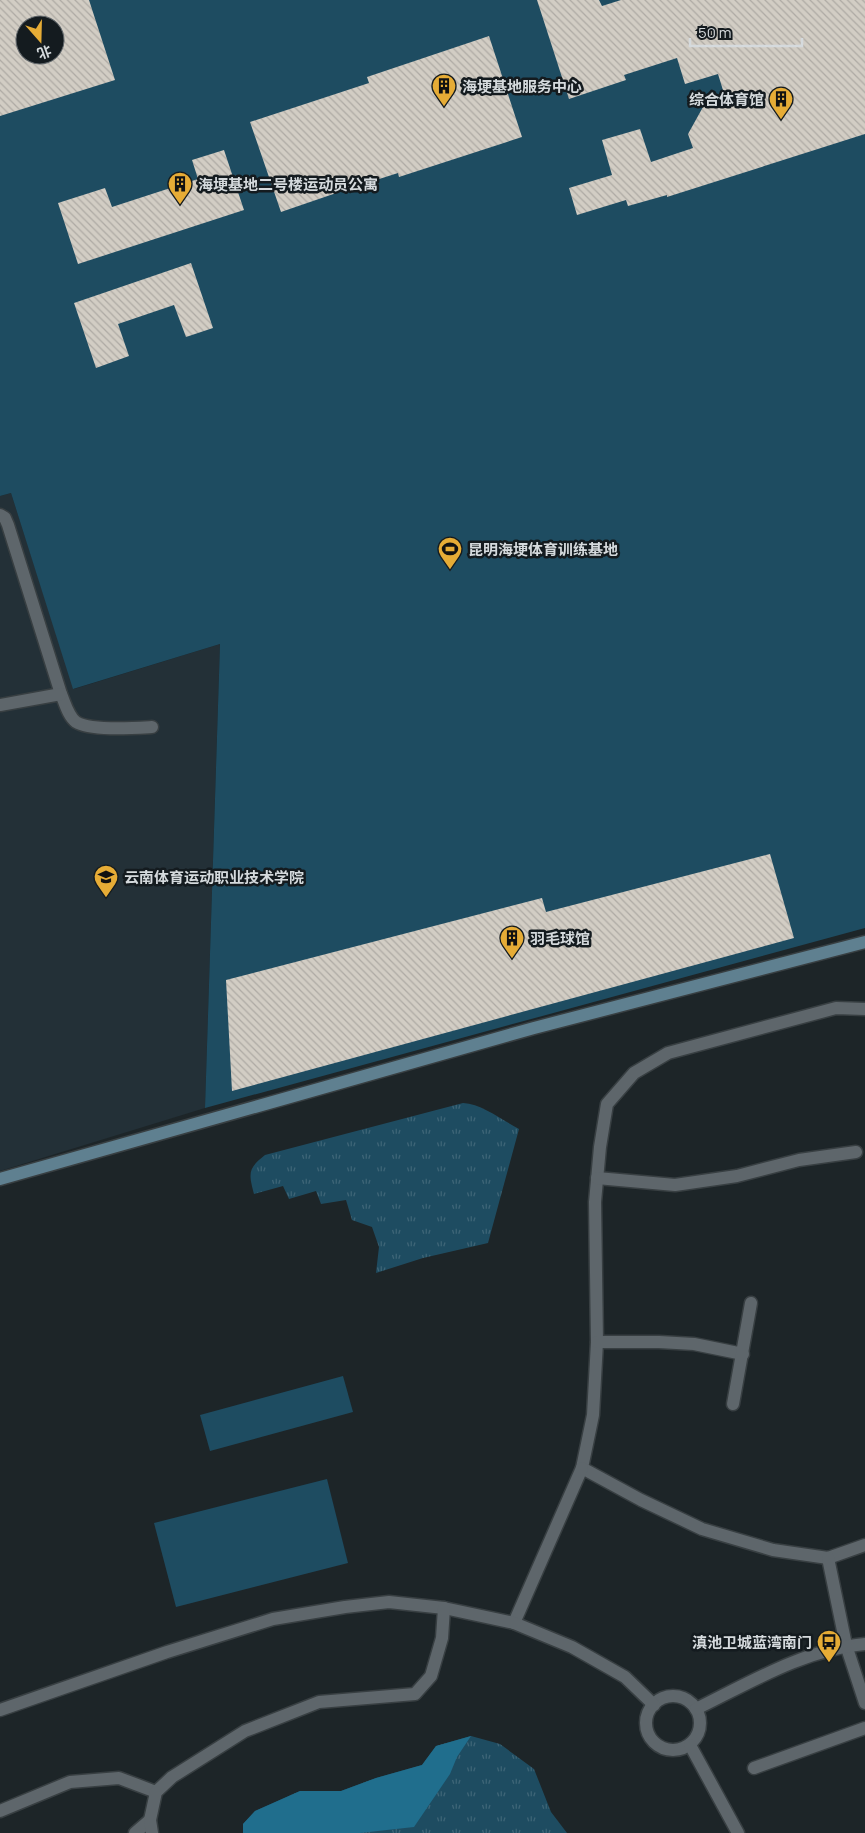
<svg xmlns="http://www.w3.org/2000/svg" width="865" height="1833" viewBox="0 0 865 1833" font-family="Manrope,'Noto Sans SC',sans-serif">
<defs>
<pattern id="grass-tufts" width="24" height="20" patternUnits="userSpaceOnUse" patternTransform="scale(1.25)"><rect width="24" height="20" fill="#1e4c61"/><path d="M3 7l-1-3M5 7V3M7 7l1-3M15 17l-1-3M17 17v-4M19 17l1-3" fill="none" stroke="#3e6577"/></pattern>
<pattern id="building-back-hatch" width="6" height="6" patternUnits="userSpaceOnUse" patternTransform="scale(1.25)"><rect width="6" height="6" fill="#d2cdc4"/><path d="M-1 5l2 2M0 0l6 6M5-1l2 2" fill="none" stroke="#aeaaa4"/></pattern>
</defs>
<rect width="100%" height="100%" fill="#1d2528"/>
<path fill="#233037" d="M 11,493 L 74,689 L 220,644 L 205,1108 L 0,1171 L 0,496 Z"/>
<g fill="url(#grass-tufts)">
<path d="M 463,1103 C 482,1104 502,1120 519,1129 L 488,1243 L 423,1258 L 376,1273 L 379,1247 L 372,1227 L 352,1220 L 346,1200 L 321,1204 L 316,1191 L 289,1199 L 283,1186 L 254,1194 C 249,1174 247,1169 265,1155 Z"/>
<path d="M 471,1736 L 500,1744 L 534,1769 L 551,1812 L 567,1833 L 243,1833 L 243,1824 L 255,1811 L 300,1791 L 341,1791 L 376,1778 L 422,1765 L 436,1746 Z"/>
</g>
<g fill="#1e4c61" fill-rule="evenodd">
<path d="M 0,0 L 865,0 L 865,928 L 205,1108 L 220,644 L 73,689 L 11,493 L 0,496 ZM 25,25 L 55,25 L 55,55 L 25,55 Z"/>
<path d="M 343,1376 L 353,1412 L 210,1451 L 200,1415 Z"/>
<path d="M 327,1479 L 348,1563 L 176,1607 L 154,1523 Z"/>
</g>
<path fill="#206e8d" d="M 471,1736 L 457,1757 L 450,1774 L 414,1827 L 360,1833 L 243,1833 L 243,1824 L 255,1811 L 300,1791 L 341,1791 L 376,1778 L 422,1765 L 436,1746 Z"/>
<g fill="url(#building-back-hatch)" fill-rule="evenodd">
<path d="M 0,0 L 89,0 L 115,80 L 0,116 ZM 25,25 L 55,25 L 55,55 L 25,55 Z"/>
<path d="M 537,0 L 599,0 L 602,6 L 621,0 L 865,0 L 865,134 L 667,197 L 667,195 L 628,206 L 626,200 L 577,215 L 569,188 L 612,175 L 602,140 L 640,129 L 651,162 L 693,148 L 688,134 L 703,107 L 726,100 L 718,74 L 685,84 L 677,58 L 624,75 L 626,80 L 569,99 Z"/>
<path d="M 489,36 L 522,137 L 399,177 L 398,173 L 345,190 L 281,212 L 250,122 L 369,83 L 367,77 Z"/>
<path d="M 224,150 L 244,210 L 78,264 L 58,203 L 105,188 L 112,207 L 198,179 L 192,160 Z"/>
<path d="M 191,263 L 213,328 L 186,337 L 174,305 L 118,324 L 129,356 L 96,368 L 74,303 Z"/>
<path d="M 770,854 L 794,938 L 232,1091 L 226,980 L 542,898 L 546,912 Z"/>
</g>
<g fill="none" stroke-linecap="round" stroke-linejoin="round">
<defs>
<g id="street">
<path d="M 0,515 L 5,518 L 8,525 L 61,694 C 65,703 68,716 76,722 C 90,731 134,728 152,727"/>
<path d="M 0,705 L 61,694"/>
<path d="M 865,1009 L 836,1008 L 668,1053 L 634,1073 L 607,1104 L 600,1147 L 595,1202 L 597,1342 L 593,1415 L 582,1468 L 641,1500 L 702,1529 L 773,1550 L 828,1558 L 865,1545"/>
<path d="M 597,1178 L 675,1185 L 737,1176 L 799,1160 L 856,1152"/>
<path d="M 597,1342 L 659,1342 L 694,1344 L 743,1354"/>
<path d="M 733,1404 L 751,1303"/>
<path d="M 828,1558 L 846,1645 L 865,1703"/>
<path d="M 514,1623 L 582,1468"/>
<circle cx="673" cy="1723" r="27"/>
<path d="M 696,1709 C 749,1683 805,1649 865,1644"/>
<path d="M 0,1710 L 167,1652 L 273,1619 L 345,1607 L 389,1602 L 444,1608 L 514,1623 L 572,1647 L 625,1677 L 654,1705"/>
<path d="M 690,1745 L 738,1833"/>
<path d="M 754,1768 L 865,1728"/>
<path d="M 0,1811 L 70,1782 L 119,1778 L 156,1792"/>
<path d="M 135,1833 L 150,1820"/>
<path d="M 152,1833 L 150,1820 L 156,1792 L 172,1777 L 245,1731 L 319,1702 L 415,1694 L 431,1676 L 442,1638 L 444,1608"/>
</g>
<path id="secondary" d="M 0,1179 L 534,1028 L 865,942"/>
</defs>
<use href="#street" stroke="#383f42" stroke-width="15"/>
<use href="#secondary" stroke="#383f42" stroke-width="15"/>
<use href="#street" stroke="#5e666b" stroke-width="12"/>
<use href="#secondary" stroke="#5f8090" stroke-width="12"/>
</g>
<defs>
<symbol id="building-pin" viewBox="-11 -11 22 30"><path d="M0 17L-7.5 6A9.5 9.5 0 1 1 7.5 6Z" fill="#e6ac36" stroke="#141b1f"/><path d="M-4-6H4V6H1V3H-1V6H-4ZM-2.5-4.3h1.7v1.8h-1.7ZM.8-4.3h1.7v1.8H.8ZM-2.5-1h1.7V.8h-1.7ZM.8-1h1.7V.8H.8Z" fill="#111"/></symbol>
<symbol id="stadium-pin" viewBox="-11 -11 22 30"><path d="M0 17L-7.5 6A9.5 9.5 0 1 1 7.5 6Z" fill="#e6ac36" stroke="#141b1f"/><path d="M0-5a6.5 5 0 1 0 0 10a6.5 5 0 1 0 0-10ZM-3.5-1.8h7v3.6h-7Z" fill="#111"/></symbol>
<symbol id="university-pin" viewBox="-11 -11 22 30"><path d="M0 17L-7.5 6A9.5 9.5 0 1 1 7.5 6Z" fill="#e6ac36" stroke="#141b1f"/><path d="M0-5L7-2L0 1L-7-2ZM-4 1L0 2.5L4 1V4Q0 6-4 4Z" fill="#111"/></symbol>
<symbol id="bus-pin" viewBox="-11 -11 22 30"><path d="M0 17L-7.5 6A9.5 9.5 0 1 1 7.5 6Z" fill="#e6ac36" stroke="#141b1f"/><path d="M-5-6H5V4H4V6H2V4H-2V6H-4V4H-5ZM-3.5-4V0h7V-4ZM-3.5 1.2v1.5H-2V1.2ZM2 1.2v1.5H3.5V1.2Z" fill="#111"/></symbol>
</defs>
<g fill-rule="evenodd">
<use href="#building-pin" x="430" y="72" width="28" height="38"/>
<use href="#building-pin" x="767" y="85" width="28" height="38"/>
<use href="#building-pin" x="166" y="170" width="28" height="38"/>
<use href="#stadium-pin" x="436" y="535" width="28" height="38"/>
<use href="#university-pin" x="92" y="863" width="28" height="38"/>
<use href="#building-pin" x="498" y="924" width="28" height="38"/>
<use href="#bus-pin" x="815" y="1628" width="28" height="38"/>
</g>
<g text-anchor="middle" dominant-baseline="central" stroke-width="5" stroke-linejoin="round" paint-order="stroke">
<g font-size="15" font-weight="bold" fill="#d5dadd" stroke="#141b1f" text-anchor="start">
<text x="462" y="86">海埂基地服务中心</text>
<text x="764" y="99" text-anchor="end">综合体育馆</text>
<text x="198" y="184">海埂基地二号楼运动员公寓</text>
<text x="468" y="549">昆明海埂体育训练基地</text>
<text x="124" y="877">云南体育运动职业技术学院</text>
<text x="530" y="938">羽毛球馆</text>
<text x="812" y="1642" text-anchor="end">滇池卫城蓝湾南门</text>
</g>
</g>
<g transform="translate(40 40) rotate(160)"><circle r="24" fill="#141b1f" stroke="#61676b"/>
<path d="M0-4L9 19L0 12L-9 19Z" fill="#e6ac36"/>
<text y="-8" font-size="14" font-weight="bold" text-anchor="middle" fill="#d5dadd">北</text>
</g>
<path d="M690 38v8h112v-8" fill="none" stroke="#d5dadd" stroke-width="2.5"/>
<text x="698" y="38" font-size="15" fill="#d5dadd" stroke="#141b1f" stroke-width="4" paint-order="stroke">50 m</text>
</svg>
